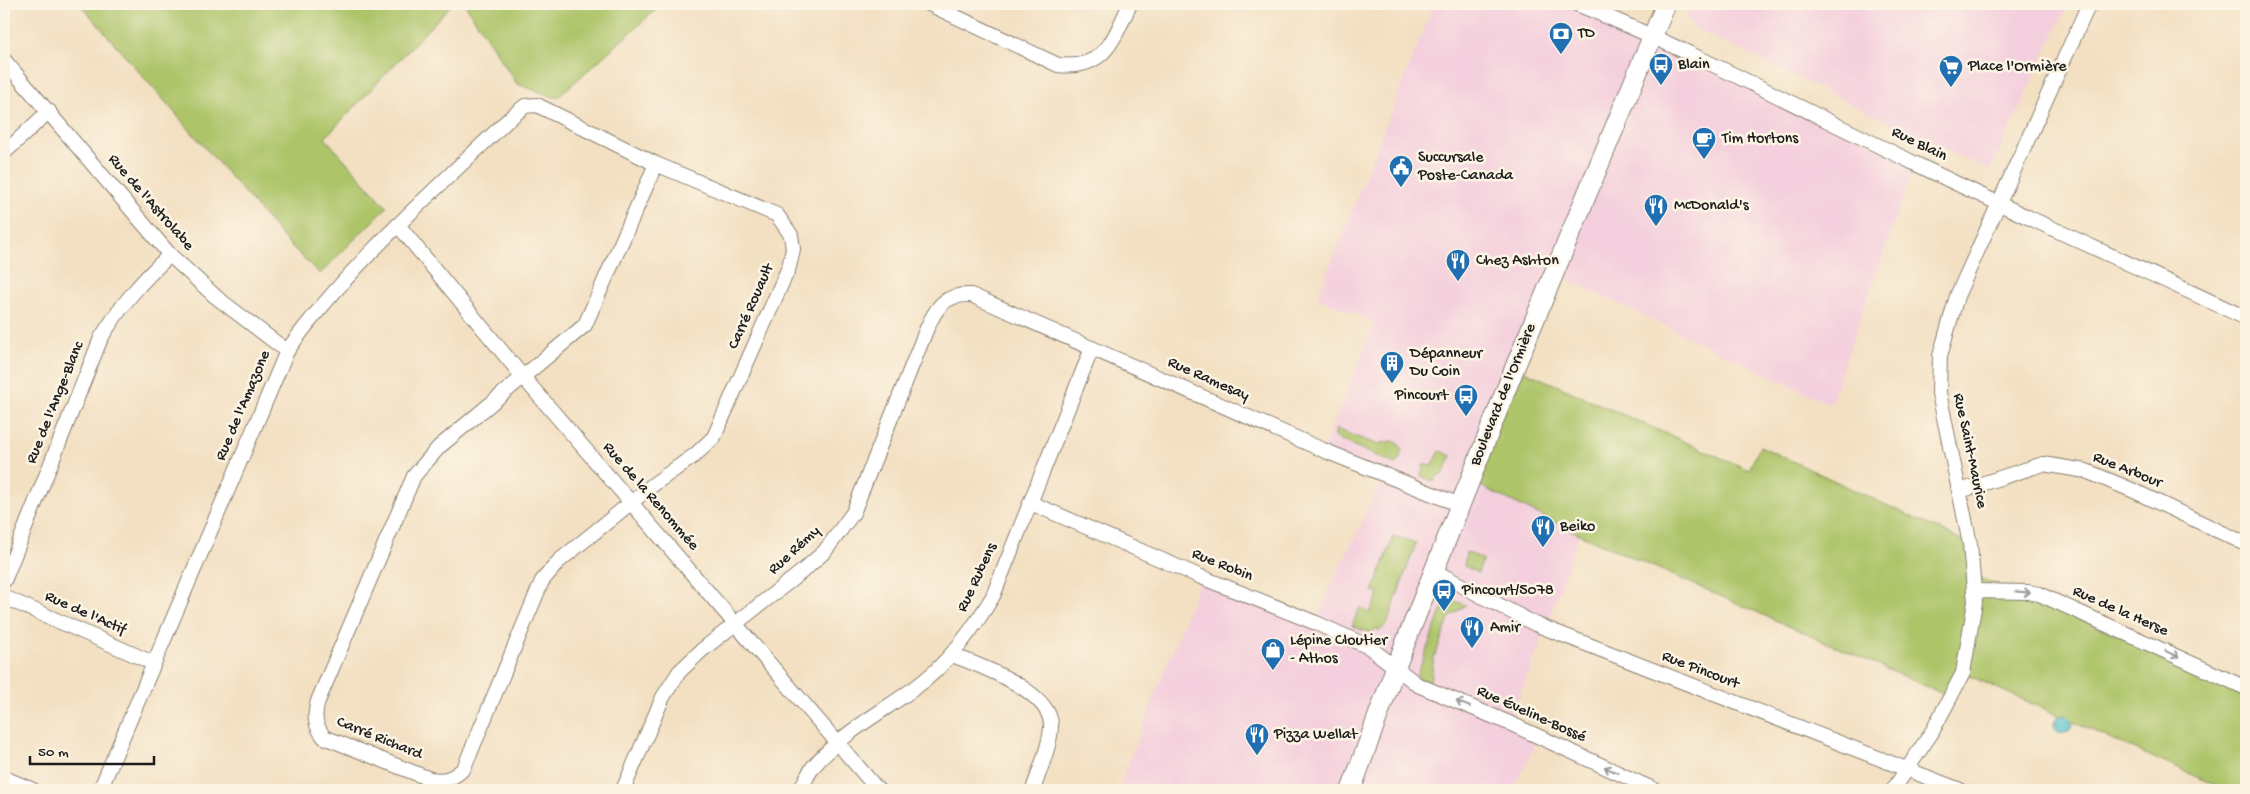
<svg xmlns="http://www.w3.org/2000/svg" width="2250" height="794" viewBox="0 0 2250 794" font-family="'Gochi Hand',sans-serif">
<defs>
<pattern id="water-ripples" width="26" height="14" patternUnits="userSpaceOnUse" patternTransform="scale(1.25)"><rect width="26" height="14" fill="#55c1ce"/><path d="M2 4q2-2 4 0t4 0M15 11q2-2 4 0t4 0" fill="none" stroke="#49a5b0"/></pattern>
</defs>
<rect width="100%" height="100%" fill="#fcf5e5"/>
<filter id="ink" filterUnits="userSpaceOnUse"><feTurbulence type="fractalNoise" baseFrequency=".02" numOctaves="2"/><feDisplacementMap in="SourceGraphic" scale="10" xChannelSelector="R" yChannelSelector="G"/><feConvolveMatrix kernelMatrix="1 2 1 2 8 2 1 2 1" color-interpolation-filters="sRGB"/></filter>
<filter id="wash" filterUnits="userSpaceOnUse"><feTurbulence type="fractalNoise" baseFrequency=".0096" numOctaves="4" result="noise"/><feDisplacementMap in="SourceGraphic" scale="20" xChannelSelector="R" yChannelSelector="G"/><feGaussianBlur stdDeviation="1.12" result="paint"/><feColorMatrix in="noise" values="0 0 0 0 0 0 0 0 0 0 0 0 0 0 0 0 0 1.4 0 .05"/><feComposite in="paint" operator="in"/></filter>
<g filter="url(#wash)">
<rect width="100%" height="100%" fill="#f3e0c2"/>
<g fill="#f4cfdd">
<path d="M 1434,4 L 1577,4 L 1915,164 L 1830,404 L 1554,273 L 1470,481 L 1579,534 L 1546,628 L 1509,723 L 1539,737 L 1513,790 L 1118,790 L 1201,577 L 1316,623 L 1324,600 L 1384,475 L 1323,450 L 1375,322 L 1317,298 Z"/>
<path d="M 1691,4 L 2068,4 L 1990,171 L 1694,28 L 1686,16 Z"/>
</g>
<g fill="#adc469" stroke="#647042">
<path d="M 80,4 L 452,4 L 325,138 L 387,207 L 320,274 L 289,244 Z"/>
<path d="M 465,4 L 662,4 L 557,98 L 517,84 Z"/>
<path d="M 1515,367 L 1749,470 L 1760,446 L 1970,544 L 1973,575 L 2246,688 L 2246,790 L 2226,790 L 1963,673 L 1950,697 L 1579,534 L 1470,481 Z"/>
<path d="M 1336,429 L 1376,444 L 1392,441 L 1398,443 L 1402,449 L 1399,461 L 1395,464 L 1334,437 Z"/>
<path d="M 1440,451 L 1452,456 L 1443,474 L 1436,477 L 1434,482 L 1421,476 L 1424,464 L 1432,466 Z"/>
<path d="M 1394,536 L 1416,543 L 1387,624 L 1380,631 L 1374,629 L 1373,634 L 1352,626 L 1360,607 L 1370,613 L 1379,594 L 1373,591 Z"/>
<path d="M 1466,552 L 1483,559 L 1478,573 L 1464,566 Z"/>
<path d="M 1446,598 L 1466,605 L 1450,617 L 1434,658 L 1430,682 L 1416,678 Z"/>
</g>
<circle fill="url(#water-ripples)" stroke="#386e75" cx="2063" cy="724" r="9"/>
</g>
<g filter="url(#ink)">
<g fill="none" stroke-linecap="round" stroke-linejoin="round">
<defs>
<g id="minor">
<path d="M 929,4 L 1058,65 C 1105,70 1113,40 1130,4"/>
<path d="M 1577,4 C 1692,51 1802,109 1914,163 C 2024,217 2136,266 2246,318"/>
<path d="M 4,60 L 170,255 L 216,297 L 287,351"/>
<path d="M 4,153 L 49,111"/>
<path d="M 398,225 L 523,377 L 878,790"/>
<path d="M 1960,491 L 2043,464 L 2086,471 L 2132,490 L 2246,544"/>
<path d="M 1031,503 L 1201,577 L 1316,623 L 1369,647 L 1418,685 L 1509,723 L 1655,790"/>
<path d="M 1434,571 L 1535,624 L 1960,790"/>
<path d="M 4,581 L 101,338 C 122,304 141,281 170,255"/>
<path d="M 1974,591 L 2028,592 L 2039,594 L 2246,688"/>
<path d="M 4,597 L 153,663"/>
<path d="M 952,655 C 978,665 1053,691 1051,727 C 1050,747 1039,771 1033,790"/>
<path d="M 4,778 L 33,790"/>
<path d="M 100,790 L 287,351 C 349,265 432,193 509,119 L 525,106 L 537,105 L 656,164 L 777,215 L 791,235 L 793,249 L 789,267 L 714,437 L 695,455 L 654,484 L 559,561 L 542,581 L 464,768 C 453,779 445,781 430,779 L 324,737 C 314,724 314,716 318,701 L 414,476 L 439,447 L 585,325 L 656,164"/>
<path d="M 623,790 L 663,697 L 679,672 L 702,650 L 804,570 L 825,551 L 853,513 L 927,328 C 937,306 945,294 971,295 L 1323,450 L 1460,505"/>
<path d="M 800,790 C 804,783 808,774 813,767 C 843,731 888,709 924,681 C 953,657 974,628 993,596 L 1092,348"/>
<path d="M 1893,790 L 1932,732 L 1963,673 L 1975,602 L 1970,544 L 1939,393 L 1940,356 L 1957,296 L 2089,4"/>
</g>
<path id="secondary" d="M 1351,790 L 1395,669 L 1515,367 L 1666,4"/>
</defs>
<use href="#minor" stroke="#887e6f" stroke-width="16"/>
<use href="#secondary" stroke="#887e6f" stroke-width="21"/>
<use href="#minor" stroke="#fff" stroke-width="14"/>
<use href="#secondary" stroke="#fff" stroke-width="19"/>
</g>
<defs><path id="oneway-shaft" d="M-6 0H5M1.5-3L5.5 0L1.5 3" fill="none" stroke-width="1.6" stroke-linecap="round" stroke-linejoin="round" transform="scale(1.25)"/></defs>
<g stroke="#999">
<use href="#oneway-shaft" transform="translate(2023 592) rotate(4)"/>
<use href="#oneway-shaft" transform="translate(2172 654) rotate(24)"/>
<use href="#oneway-shaft" transform="translate(1463 704) rotate(-157)"/>
<use href="#oneway-shaft" transform="translate(1611 770) rotate(-155)"/>
</g>
</g>
<defs>
<symbol id="bank-pin" viewBox="-11 -11 22 30"><path d="M0 17L-7.5 6A9.5 9.5 0 1 1 7.5 6Z" fill="#1f6fb2" stroke="#fcf5e5"/><path d="M-6-4H6V4H-6ZM0-2.3a2.3 2.3 0 1 0 0 4.6a2.3 2.3 0 1 0 0-4.6Z" fill="#fff"/></symbol>
<symbol id="bus-pin" viewBox="-11 -11 22 30"><path d="M0 17L-7.5 6A9.5 9.5 0 1 1 7.5 6Z" fill="#1f6fb2" stroke="#fcf5e5"/><path d="M-5-6H5V4H4V6H2V4H-2V6H-4V4H-5ZM-3.5-4V0h7V-4ZM-3.5 1.2v1.5H-2V1.2ZM2 1.2v1.5H3.5V1.2Z" fill="#fff"/></symbol>
<symbol id="supermarket-pin" viewBox="-11 -11 22 30"><path d="M0 17L-7.5 6A9.5 9.5 0 1 1 7.5 6Z" fill="#1f6fb2" stroke="#fcf5e5"/><path d="M-6-5.5h2.5l.6 2H6L4.5 2H-2.5L-4.4-4H-6ZM-1.5 3.2a1.3 1.3 0 1 0 .1 0ZM3 3.2a1.3 1.3 0 1 0 .1 0Z" fill="#fff"/></symbol>
<symbol id="cafe-pin" viewBox="-11 -11 22 30"><path d="M0 17L-7.5 6A9.5 9.5 0 1 1 7.5 6Z" fill="#1f6fb2" stroke="#fcf5e5"/><path d="M-5.5-4.5H6V0H3Q3 3.5 0 3.5H-2.5Q-5.5 3.5-5.5 0ZM3-3.2v2h1.7v-2ZM-6 4.5H4V6H-6Z" fill="#fff"/></symbol>
<symbol id="civic-pin" viewBox="-11 -11 22 30"><path d="M0 17L-7.5 6A9.5 9.5 0 1 1 7.5 6Z" fill="#1f6fb2" stroke="#fcf5e5"/><path d="M-.6-6.5H3V-4.5H.6V-3L4-1V1h2V6H-6V1h2V-1L-.6-3ZM-1.2 2.5V6h2.4V2.5Z" fill="#fff"/></symbol>
<symbol id="restaurant-pin" viewBox="-11 -11 22 30"><path d="M0 17L-7.5 6A9.5 9.5 0 1 1 7.5 6Z" fill="#1f6fb2" stroke="#fcf5e5"/><path d="M-5-6h1v4h1v-4h1v4h1v-4h1v5L-1.5 .5V6h-2V.5L-5-1ZM5-6V6H3V1.5H1.5Q1.5-4 5-6Z" fill="#fff"/></symbol>
<symbol id="building-pin" viewBox="-11 -11 22 30"><path d="M0 17L-7.5 6A9.5 9.5 0 1 1 7.5 6Z" fill="#1f6fb2" stroke="#fcf5e5"/><path d="M-4-6H4V6H1V3H-1V6H-4ZM-2.5-4.3h1.7v1.8h-1.7ZM.8-4.3h1.7v1.8H.8ZM-2.5-1h1.7V.8h-1.7ZM.8-1h1.7V.8H.8Z" fill="#fff"/></symbol>
<symbol id="shop-pin" viewBox="-11 -11 22 30"><path d="M0 17L-7.5 6A9.5 9.5 0 1 1 7.5 6Z" fill="#1f6fb2" stroke="#fcf5e5"/><path d="M-5-2.5h2.3a2.7 3.5 0 0 1 5.4 0H5L5.5 6h-11ZM-1.5-2.5h3a1.5 2.3 0 0 0-3 0Z" fill="#fff"/></symbol>
</defs>
<g fill-rule="evenodd">
<use href="#bank-pin" x="1547" y="20" width="28" height="38"/>
<use href="#bus-pin" x="1647" y="51" width="28" height="38"/>
<use href="#supermarket-pin" x="1937" y="53" width="28" height="38"/>
<use href="#cafe-pin" x="1690" y="125" width="28" height="38"/>
<use href="#civic-pin" x="1387" y="153" width="28" height="38"/>
<use href="#restaurant-pin" x="1642" y="192" width="28" height="38"/>
<use href="#restaurant-pin" x="1444" y="247" width="28" height="38"/>
<use href="#building-pin" x="1378" y="349" width="28" height="38"/>
<use href="#bus-pin" x="1452" y="382" width="28" height="38"/>
<use href="#restaurant-pin" x="1529" y="513" width="28" height="38"/>
<use href="#bus-pin" x="1430" y="577" width="28" height="38"/>
<use href="#restaurant-pin" x="1458" y="614" width="28" height="38"/>
<use href="#shop-pin" x="1259" y="636" width="28" height="38"/>
<use href="#restaurant-pin" x="1243" y="721" width="28" height="38"/>
</g>
<g text-anchor="middle" dominant-baseline="central" stroke-width="5" stroke-linejoin="round" paint-order="stroke">
<g font-size="16" fill="#1c1c1c" stroke="#fcf5e5" text-anchor="start">
<text x="1578" y="34">TD</text>
<text x="1678" y="65">Blain</text>
<text x="1968" y="67">Place l'Ormière</text>
<text x="1722" y="139">Tim Hortons</text>
<text x="1418" y="158">Succursale<tspan x="1418" dy="18">Poste-Canada</tspan></text>
<text x="1674" y="206">McDonald's</text>
<text x="1476" y="261">Chez Ashton</text>
<text x="1410" y="354">Dépanneur<tspan x="1410" dy="18">Du Coin</tspan></text>
<text x="1448" y="396" text-anchor="end">Pincourt</text>
<text x="1560" y="527">Beiko</text>
<text x="1462" y="591">Pincourt/5078</text>
<text x="1490" y="628">Amir</text>
<text x="1290" y="641">Lépine Cloutier<tspan x="1290" dy="18">- Athos</tspan></text>
<text x="1274" y="735">Pizza Wellat</text>
</g>
<g font-size="16" fill="#1c1c1c" stroke="#fcf5e5">
<text transform="translate(1919 145) rotate(26)">Rue Blain</text>
<text transform="translate(150 203) rotate(49)">Rue de l'Astrolabe</text>
<text transform="translate(752 307) rotate(-66)">Carré Rouault</text>
<text transform="translate(1208 380) rotate(24)">Rue Ramesay</text>
<text transform="translate(1504 395) rotate(-68)">Boulevard de l'Ormière</text>
<text transform="translate(56 403) rotate(-68)">Rue de l'Ange-Blanc</text>
<text transform="translate(244 406) rotate(-67)">Rue de l'Amazone</text>
<text transform="translate(1969 451) rotate(78)">Rue Saint-Maurice</text>
<text transform="translate(2127 471) rotate(22)">Rue Arbour</text>
<text transform="translate(650 497) rotate(49)">Rue de la Renommée</text>
<text transform="translate(795 551) rotate(-43)">Rue Rémy</text>
<text transform="translate(1222 566) rotate(22)">Rue Robin</text>
<text transform="translate(978 578) rotate(-65)">Rue Rubens</text>
<text transform="translate(2120 612) rotate(24)">Rue de la Herse</text>
<text transform="translate(85 614) rotate(24)">Rue de l'Actif</text>
<text transform="translate(1700 671) rotate(21)">Rue Pincourt</text>
<text transform="translate(1531 715) rotate(24)">Rue Éveline-Bossé</text>
<text transform="translate(379 739) rotate(22)">Carré Richard</text>
</g>
</g>
<rect width="2250" height="794" fill="none" stroke="#fcf5e5" stroke-width="20"/>
<path d="M30 756v8h124v-8" fill="none" stroke="#1c1c1c" stroke-width="2.5"/>
<text x="38" y="756" font-size="15" fill="#1c1c1c" stroke="#fcf5e5" stroke-width="4" paint-order="stroke">50 m</text>
</svg>
